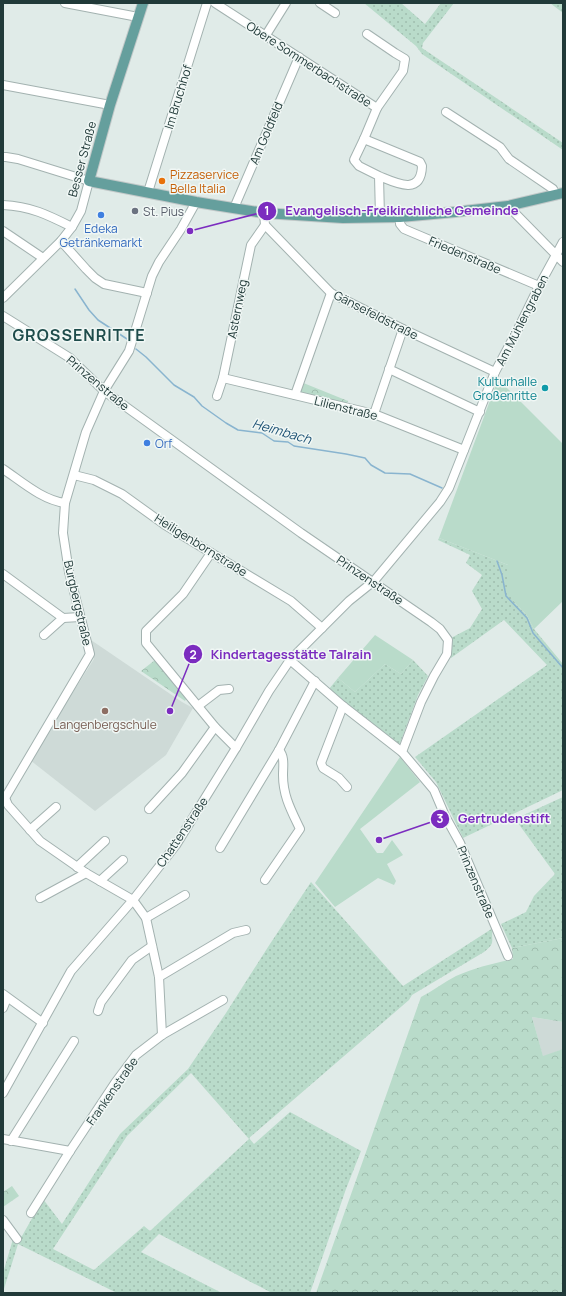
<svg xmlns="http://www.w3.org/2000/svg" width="566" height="1296" viewBox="0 0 566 1296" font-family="Manrope,sans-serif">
<defs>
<pattern id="grass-dots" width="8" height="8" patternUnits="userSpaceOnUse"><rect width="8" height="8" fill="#b9dbca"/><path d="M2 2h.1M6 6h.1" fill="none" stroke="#9fbdae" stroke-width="1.8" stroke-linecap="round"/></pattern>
<pattern id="forest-crowns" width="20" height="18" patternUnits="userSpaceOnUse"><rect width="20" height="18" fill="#b9dbca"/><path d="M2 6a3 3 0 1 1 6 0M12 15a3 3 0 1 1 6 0" fill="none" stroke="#9fbdae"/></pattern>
</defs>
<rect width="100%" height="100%" fill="#e0ebe8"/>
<g fill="#cedad7">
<path d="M 88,638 L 182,702 L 193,708 L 166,755 L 95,811 L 30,760 L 94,659 Z"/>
<path d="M 532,1017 L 563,1022 L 563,1049 L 543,1057 Z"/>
</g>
<g fill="url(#grass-dots)" fill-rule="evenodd">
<path d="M 364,3 L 401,3 L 425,24 L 441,3 L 454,3 L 423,43 L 422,48 L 563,143 L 563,150 L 422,54 L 416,46 Z"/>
<path d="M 550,3 L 563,3 L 563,13 Z"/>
<path d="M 439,538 L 508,565 L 509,593 L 516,604 L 526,614 L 534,629 L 563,664 L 563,790 L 463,838 L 436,782 L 415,757 L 547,665 L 504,620 L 451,658 L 451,638 L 470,628 L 482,609 L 472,591 L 482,575 L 466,563 L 470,555 L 438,540 Z"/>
<path d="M 413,660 L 428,676 L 418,695 L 399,746 L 329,689 L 338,678 L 355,692 L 385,664 L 401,674 Z"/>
<path d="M 563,797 L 563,938 L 512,948 L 501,924 L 526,912 L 534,896 L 555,874 L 515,819 Z"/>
<path d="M 311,882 L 403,986 L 493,928 C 490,941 497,942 484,952 L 412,995 L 409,1000 L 249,1138 L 254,1144 L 290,1112 L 361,1151 L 346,1189 L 310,1293 L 272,1293 L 159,1234 L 141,1252 L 222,1293 L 117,1293 L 18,1244 L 3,1292 L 3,1273 L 13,1239 L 22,1236 L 43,1199 L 62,1224 L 120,1134 L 188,1069 L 226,1013 L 268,947 ZM 191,1073 L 249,1139 L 150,1231 L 144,1226 L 94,1270 L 53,1249 L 127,1136 Z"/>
</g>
<g fill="url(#forest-crowns)">
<path d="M 301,382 L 348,401 L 346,405 L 303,395 L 298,391 Z"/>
<path d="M 155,660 L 186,699 L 185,701 L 141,671 Z"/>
<path d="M 563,938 L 563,1022 L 532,1017 L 543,1056 L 563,1049 L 563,1293 L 316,1293 L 421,997 C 433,991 444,982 456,976 C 473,968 494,963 513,959 L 512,948 Z"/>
<path d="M 12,1186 L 19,1196 L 3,1207 L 3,1192 Z"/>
</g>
<g fill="#b9dbca">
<path d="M 498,379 L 563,444 L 563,601 L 534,629 L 526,614 L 516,604 L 508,593 L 508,565 L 439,538 Z"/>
<path d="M 375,635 L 413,660 L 401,674 L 385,664 L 355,692 L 338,678 Z"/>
<path d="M 400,757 L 420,782 L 360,829 L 377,853 L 383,853 L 392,840 L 403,855 L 387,864 L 396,881 L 394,885 L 378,878 L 335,907 L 315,883 Z"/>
</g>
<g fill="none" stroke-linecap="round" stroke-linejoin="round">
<g stroke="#89b4cf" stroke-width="1.5">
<path d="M 75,289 L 89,310 L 98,320 L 127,339"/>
<path d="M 136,349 L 146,357 L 174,385 L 194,397 L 202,406 L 226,423 L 238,430 L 262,433 L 274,441 L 288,442 L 294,446 L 346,454 L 365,458 L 371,465 L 385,473 L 410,474 L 442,488"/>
<path d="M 497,561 L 502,575 L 506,596 L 527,618 L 533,633 L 563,668"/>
</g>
<defs>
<g id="minor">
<path d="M 65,3 L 138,17"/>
<path d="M 215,3 L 377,108 L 403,71 L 405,59 L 395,53 L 367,34"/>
<path d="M 320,3 L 335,13"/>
<path d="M 266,35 L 286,3"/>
<path d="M 3,85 L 110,105"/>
<path d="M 446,112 L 500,147 L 509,159 L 553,189 L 556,195"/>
<path d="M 364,139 L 377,108"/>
<path d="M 3,157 L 6,157 L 18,159 L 89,181 L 81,211 L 72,227 L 61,241 L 3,298"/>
<path d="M 379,176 C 396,183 421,196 422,166 L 420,162 L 364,139 L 354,160 L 359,166 L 379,176 L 380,217"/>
<path d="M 148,192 L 207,3"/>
<path d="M 3,205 C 30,206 48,215 72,227"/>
<path d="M 508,206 L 563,262"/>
<path d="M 234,208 L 299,57"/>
<path d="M 264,213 L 265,225 L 331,293 L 403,329 L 495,372"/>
<path d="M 400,217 L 400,224 L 404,229 L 539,286"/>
<path d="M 3,231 L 43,258"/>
<path d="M 61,241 L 86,269 L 95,278 L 104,284 L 147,293"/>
<path d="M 3,316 L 70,358 L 104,391 L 301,533 L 431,622 L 440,629 L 448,640 L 447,654 L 434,676 L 421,702 L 402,752 L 434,790 L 445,816 L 460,843 L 508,956"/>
<path d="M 389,369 L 480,412"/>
<path d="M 223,378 L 374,414 L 464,450"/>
<path d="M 295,395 L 331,293"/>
<path d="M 217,396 L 223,378 L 251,245 L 265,225"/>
<path d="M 374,414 L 403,329"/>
<path d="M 3,469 C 21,481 42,500 65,503"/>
<path d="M 74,475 L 94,480 L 122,494 L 165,525 L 291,601 L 322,628"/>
<path d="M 211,553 L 183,594 L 146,631 L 146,643 L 215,727 L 236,748"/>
<path d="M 3,574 L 63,618 L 80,617"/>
<path d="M 44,635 L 63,618"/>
<path d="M 290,660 L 343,706 L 402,752"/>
<path d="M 198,706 L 219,690 L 229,689"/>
<path d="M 343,706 L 321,763 L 323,768 L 339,778 L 347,787"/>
<path d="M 3,798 L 5,798 L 90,654 L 69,572 L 63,533 L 65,503 L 86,432 L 104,391 L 129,351 L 152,276 L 159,262 L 181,229 L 196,202"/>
<path d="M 5,798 L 8,805 L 40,841 L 86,873 L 133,900 L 146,918 L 159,977 L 162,1035"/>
<path d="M 149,809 L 182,773 L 215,727"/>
<path d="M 30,830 L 56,807"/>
<path d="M 220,848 L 279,750 L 315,681"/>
<path d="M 77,867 L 105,841"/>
<path d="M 265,880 L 300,829 C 291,810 283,796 283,775 C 283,766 285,757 279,750"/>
<path d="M 100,881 L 123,860"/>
<path d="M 40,898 L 86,873"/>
<path d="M 146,918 L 185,895"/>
<path d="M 159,977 L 233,933 L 246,930"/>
<path d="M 3,994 L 43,1023"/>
<path d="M 3,1008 L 7,998"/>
<path d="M 98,1011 L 101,1002 L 132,960 L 152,946"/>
<path d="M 3,1093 L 71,971 L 133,900 L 176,845 L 236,748 L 269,691 L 290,660 L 349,601 L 374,581 L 440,502 L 449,488 L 495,372 L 518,329 L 539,286 L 563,242"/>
<path d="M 3,1139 L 70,1151"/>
<path d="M 11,1141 L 74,1041"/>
<path d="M 31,1213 L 70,1151 L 115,1083 L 136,1055 L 162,1035 L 223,1000"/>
<path d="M 3,1220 L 17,1239"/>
</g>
<path id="major" d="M 143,3 L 110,105 L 89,181 L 196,202 L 264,213 L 343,218 L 400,217 L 455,212 L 508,206 L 563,193"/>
</defs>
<use href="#minor" stroke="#a3b2b0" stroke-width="10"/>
<use href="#major" stroke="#c1c8c8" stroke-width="12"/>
<use href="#minor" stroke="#fff" stroke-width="8"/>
<use href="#major" stroke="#659f9d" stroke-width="10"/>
</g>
<circle fill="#e8710a" stroke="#f0f7f5" stroke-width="1.5" cx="162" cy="181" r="4"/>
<circle fill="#6b7280" stroke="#f0f7f5" stroke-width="1.5" cx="135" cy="211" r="4"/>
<g fill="#3f7fe0" stroke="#f0f7f5" stroke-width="1.5">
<circle cx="101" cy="215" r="4"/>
<circle cx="147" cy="443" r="4"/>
</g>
<circle fill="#0f9aa8" stroke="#f0f7f5" stroke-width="1.5" cx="545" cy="388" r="4"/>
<circle fill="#8d6e63" stroke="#f0f7f5" stroke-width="1.5" cx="105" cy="711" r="4"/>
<g text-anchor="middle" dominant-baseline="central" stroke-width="3" stroke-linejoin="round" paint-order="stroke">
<g font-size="12" fill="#213a39" stroke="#f0f7f5">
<text transform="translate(309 64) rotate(33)">Obere Sommerbachstraße</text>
<text transform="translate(178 97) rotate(-73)">Im Bruchhof</text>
<text transform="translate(266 133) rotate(-67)">Am Goldfeld</text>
<text transform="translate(82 159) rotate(-75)">Besser Straße</text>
<text transform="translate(465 255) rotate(23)">Friedenstraße</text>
<text transform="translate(237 309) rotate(-79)">Asternweg</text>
<text transform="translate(376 315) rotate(27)">Gänsefeldstraße</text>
<text transform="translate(522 320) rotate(-63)">Am Mühlengraben</text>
<text transform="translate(98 383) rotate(40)">Prinzenstraße</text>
<text transform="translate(346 408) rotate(14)">Lilienstraße</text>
<text transform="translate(201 545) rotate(32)">Heiligenbornstraße</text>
<text transform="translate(370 580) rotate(34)">Prinzenstraße</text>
<text transform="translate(78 603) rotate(77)">Burgbergstraße</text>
<text transform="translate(182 832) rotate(-56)">Chattenstraße</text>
<text transform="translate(476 882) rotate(67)">Prinzenstraße</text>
<text transform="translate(112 1091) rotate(-55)">Frankenstraße</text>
</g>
<g font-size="12" fill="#c56008" stroke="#f0f7f5" text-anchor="start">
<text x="170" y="174">Pizzaservice<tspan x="170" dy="14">Bella Italia</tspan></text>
</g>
<g font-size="12" fill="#5b616d" stroke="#f0f7f5" text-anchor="start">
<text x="143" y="211">St. Pius</text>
</g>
<g font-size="12" fill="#366cbe" stroke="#f0f7f5">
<text x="101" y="228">Edeka<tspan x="101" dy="14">Getränkemarkt</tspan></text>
<text x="155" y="443" text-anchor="start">Orf</text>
</g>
<g font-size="12" fill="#0d838f" stroke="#f0f7f5" text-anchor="end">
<text x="537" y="381">Kulturhalle<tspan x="537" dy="14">Großenritte</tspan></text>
</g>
<g font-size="12" fill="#785e54" stroke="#f0f7f5">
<text x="105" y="724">Langenbergschule</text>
</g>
<g font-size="13" font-style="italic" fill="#1d5274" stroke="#f0f7f5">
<text transform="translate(282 431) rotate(16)">Heimbach</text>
</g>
<g font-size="16" font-weight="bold" letter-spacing="1" fill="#1e4c4b" stroke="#f0f7f5">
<text x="79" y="335">GROSSENRITTE</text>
</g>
</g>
<path fill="none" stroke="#7b2cbf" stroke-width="1.5" d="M190 231L267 211M170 711L193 654M379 840L440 819"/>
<g fill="#7b2cbf" stroke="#f0f7f5" stroke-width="1.5">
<circle cx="190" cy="231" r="4"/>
<circle cx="170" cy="711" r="4"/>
<circle cx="379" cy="840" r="4"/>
<circle cx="267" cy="211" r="10"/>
<circle cx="193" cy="654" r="10"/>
<circle cx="440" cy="819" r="10"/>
</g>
<g font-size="12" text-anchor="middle" font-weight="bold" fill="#fff">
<text x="267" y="215">1</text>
<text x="193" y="659">2</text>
<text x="440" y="823">3</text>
</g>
<g font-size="13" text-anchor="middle" font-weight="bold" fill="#7b2cbf" stroke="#f0f7f5" stroke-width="3" stroke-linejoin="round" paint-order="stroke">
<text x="402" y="215">Evangelisch-Freikirchliche Gemeinde</text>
<text x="291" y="659">Kindertagesstätte Talrain</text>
<text x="504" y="823">Gertrudenstift</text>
</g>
<rect width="566" height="1296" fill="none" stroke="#213a39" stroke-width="8"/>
</svg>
